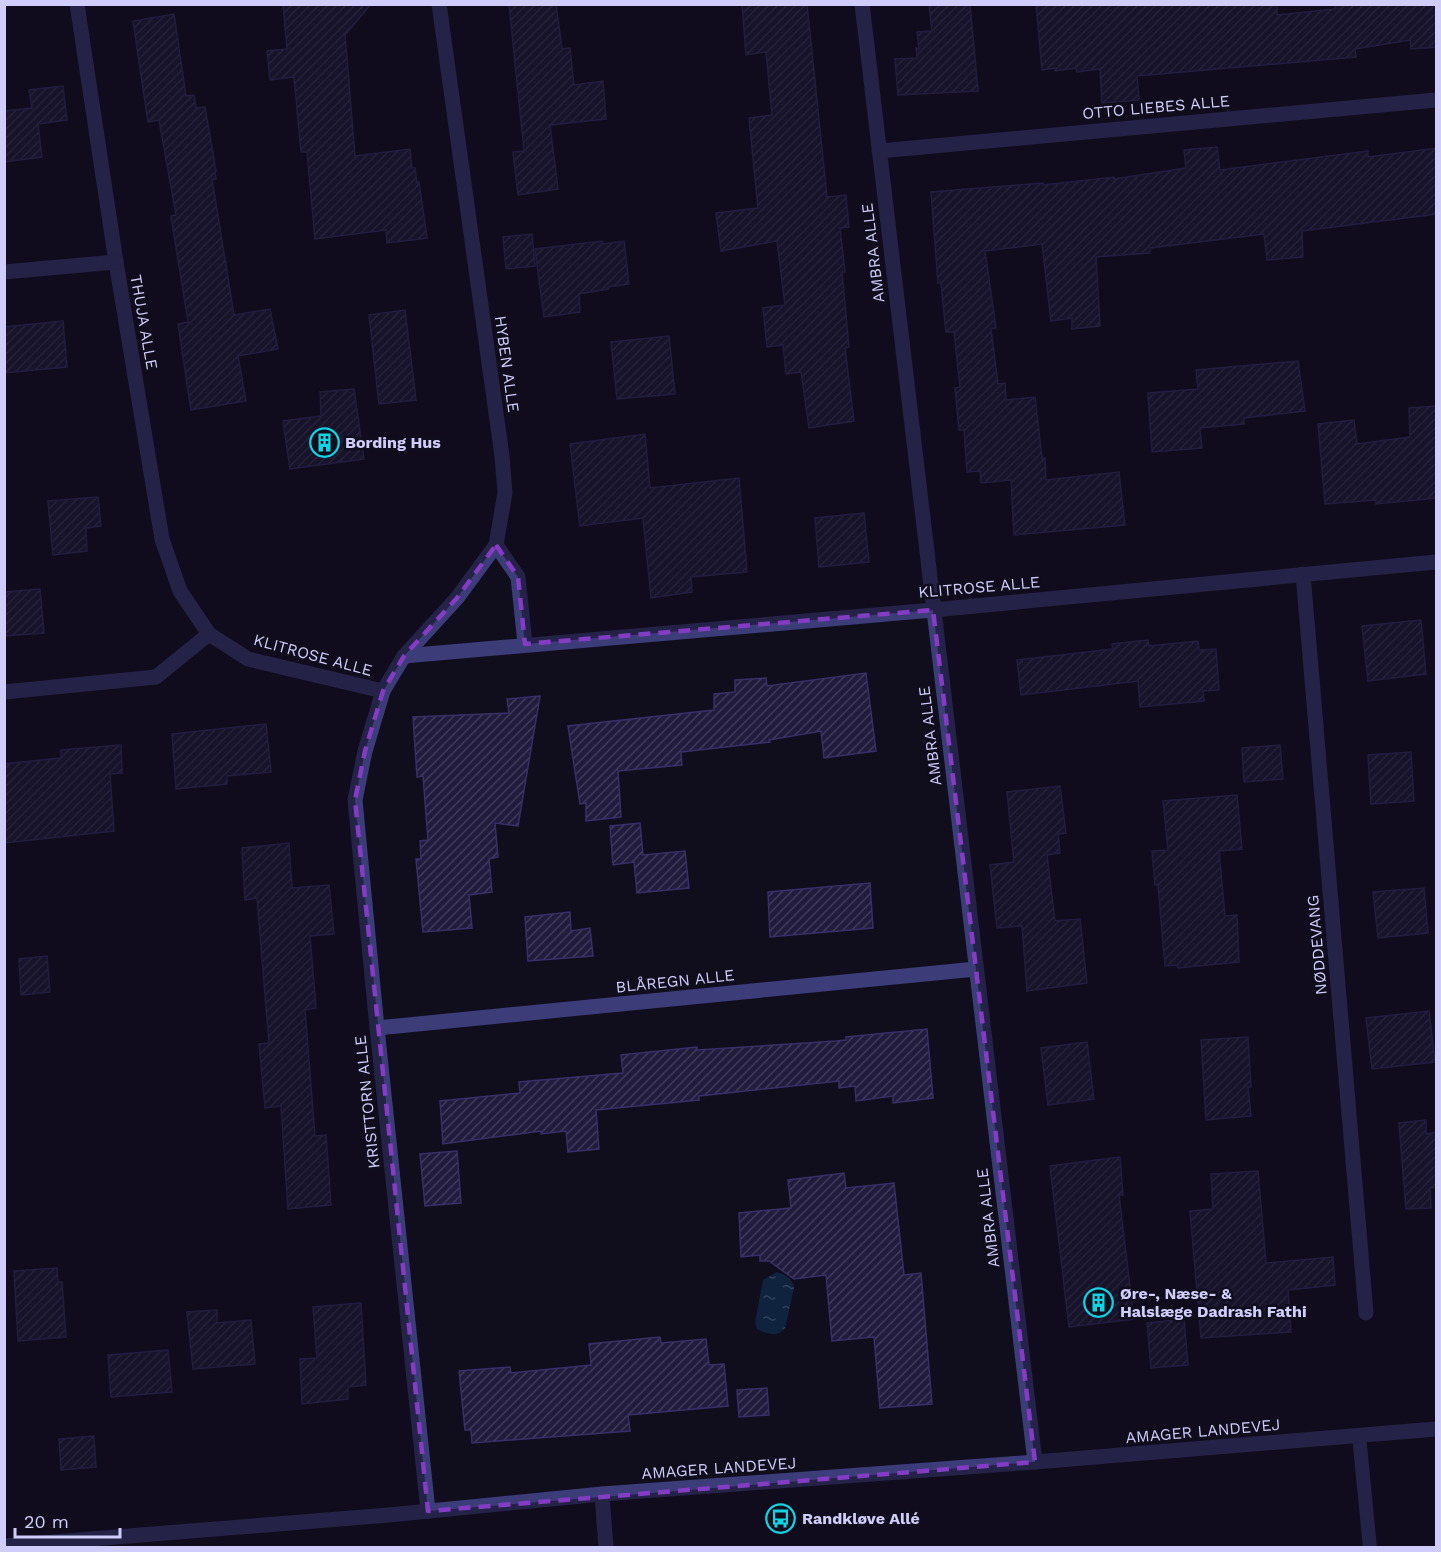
<svg xmlns="http://www.w3.org/2000/svg" width="1441" height="1552" viewBox="0 0 1441 1552" font-family="'Work Sans',sans-serif">
<defs>
<pattern id="water-ripples" width="26" height="14" patternUnits="userSpaceOnUse" patternTransform="scale(1.5)"><rect width="26" height="14" fill="#0f233f"/><path d="M2 4q2-2 4 0t4 0M15 11q2-2 4 0t4 0" fill="none" stroke="#31425c"/></pattern>
<pattern id="building-hatch" width="6" height="6" patternUnits="userSpaceOnUse" patternTransform="scale(1.5)"><rect width="6" height="6" fill="#211b3d"/><path d="M-1 1l2-2M0 6l6-6M5 7l2-2" fill="none" stroke="#403b5a"/></pattern>
</defs>
<rect width="100%" height="100%" fill="#100d1d"/>
<path fill="url(#water-ripples)" d="M 777,1272 C 787,1275 792,1279 794,1288 L 785,1328 C 777,1338 767,1334 757,1329 L 755,1322 L 763,1280 Z"/>
<g fill="url(#building-hatch)" stroke="#382f67" stroke-width="1.5">
<path d="M 283,4 L 371,4 L 345,35 L 355,156 L 410,149 L 412,168 L 415,168 L 417,183 L 419,182 L 427,238 L 387,243 L 386,230 L 315,239 L 307,152 L 301,152 L 294,77 L 270,80 L 267,51 L 287,49 Z"/>
<path d="M 509,4 L 556,4 L 562,49 L 570,48 L 574,85 L 603,81 L 606,119 L 550,125 L 558,189 L 518,195 L 513,152 L 524,151 Z"/>
<path d="M 742,4 L 807,4 L 827,197 L 846,195 L 849,227 L 840,228 L 845,272 L 842,272 L 849,347 L 845,348 L 854,421 L 809,428 L 801,372 L 786,374 L 783,345 L 767,347 L 763,308 L 785,305 L 777,241 L 721,251 L 716,213 L 758,208 L 749,118 L 772,115 L 766,52 L 746,55 Z"/>
<path d="M 929,4 L 970,4 L 978,91 L 898,95 L 895,59 L 917,58 L 916,48 L 919,49 L 917,32 L 932,31 Z"/>
<path d="M 1036,4 L 1277,4 L 1277,15 L 1335,9 L 1335,4 L 1437,4 L 1437,47 L 1411,49 L 1410,40 L 1355,49 L 1356,57 L 1137,76 L 1139,100 L 1102,103 L 1100,69 L 1077,72 L 1076,68 L 1055,71 L 1055,68 L 1042,70 Z"/>
<path d="M 174,14 L 186,96 L 194,95 L 196,108 L 205,107 L 216,171 L 215,171 L 216,179 L 212,179 L 234,315 L 270,309 L 278,349 L 238,356 L 246,401 L 191,410 L 178,324 L 188,322 L 171,216 L 176,215 L 159,120 L 148,122 L 133,21 Z"/>
<path d="M 63,86 L 67,120 L 38,124 L 42,157 L 4,162 L 4,111 L 32,108 L 29,90 Z"/>
<path d="M 1217,147 L 1220,170 L 1368,151 L 1368,157 L 1437,148 L 1437,214 L 1302,231 L 1303,257 L 1267,260 L 1264,234 L 1150,248 L 1150,253 L 1096,257 L 1100,326 L 1072,329 L 1072,318 L 1051,321 L 1042,244 L 985,251 L 996,328 L 991,329 L 998,384 L 1005,383 L 1006,400 L 1035,397 L 1042,458 L 1045,458 L 1046,480 L 1119,472 L 1125,525 L 1014,535 L 1011,480 L 981,483 L 980,471 L 967,472 L 964,430 L 959,430 L 955,388 L 960,387 L 954,332 L 946,332 L 941,283 L 938,283 L 931,192 L 1043,183 L 1043,185 L 1114,177 L 1114,179 L 1186,168 L 1184,150 Z"/>
<path d="M 532,234 L 535,266 L 506,269 L 503,237 Z"/>
<path d="M 602,241 L 603,244 L 624,241 L 629,284 L 608,287 L 608,289 L 579,294 L 580,312 L 544,317 L 535,249 Z"/>
<path d="M 405,310 L 416,400 L 379,404 L 369,315 Z"/>
<path d="M 63,321 L 67,367 L 4,373 L 4,327 Z"/>
<path d="M 669,336 L 675,394 L 617,399 L 611,342 Z"/>
<path d="M 1298,361 L 1305,411 L 1244,418 L 1244,424 L 1200,428 L 1202,448 L 1152,452 L 1148,393 L 1198,389 L 1196,370 Z"/>
<path d="M 354,389 L 364,459 L 290,469 L 283,421 L 321,416 L 320,392 Z"/>
<path d="M 1437,406 L 1437,498 L 1376,504 L 1376,500 L 1325,504 L 1318,424 L 1354,420 L 1357,444 L 1410,437 L 1409,408 Z"/>
<path d="M 645,434 L 650,488 L 739,478 L 747,572 L 691,577 L 692,592 L 651,598 L 643,518 L 580,526 L 570,444 Z"/>
<path d="M 98,497 L 101,526 L 86,528 L 87,551 L 53,555 L 48,501 Z"/>
<path d="M 864,513 L 869,562 L 819,567 L 815,518 Z"/>
<path d="M 40,589 L 44,633 L 4,636 L 4,592 Z"/>
<path d="M 1421,620 L 1426,674 L 1368,681 L 1362,626 Z"/>
<path d="M 1148,640 L 1149,646 L 1198,641 L 1199,650 L 1216,649 L 1219,690 L 1203,691 L 1204,701 L 1140,707 L 1138,681 L 1021,695 L 1017,660 L 1113,649 L 1112,644 Z"/>
<path d="M 866,673 L 876,751 L 824,758 L 821,731 L 769,740 L 770,742 L 681,752 L 682,765 L 618,771 L 621,817 L 586,821 L 586,803 L 580,804 L 568,726 L 714,710 L 714,694 L 735,692 L 735,680 L 766,678 L 767,686 Z"/>
<path d="M 540,696 L 518,826 L 495,823 L 498,857 L 489,859 L 492,892 L 469,895 L 472,928 L 423,932 L 416,859 L 421,859 L 420,841 L 428,840 L 423,776 L 417,777 L 413,717 L 509,713 L 507,699 Z"/>
<path d="M 266,724 L 271,772 L 227,776 L 227,784 L 176,789 L 172,734 Z"/>
<path d="M 121,745 L 122,773 L 110,774 L 114,831 L 4,843 L 4,764 L 61,758 L 61,750 Z"/>
<path d="M 1280,745 L 1283,779 L 1244,782 L 1242,748 Z"/>
<path d="M 1411,752 L 1414,801 L 1371,804 L 1368,755 Z"/>
<path d="M 1060,786 L 1066,833 L 1058,834 L 1060,853 L 1047,855 L 1055,921 L 1080,919 L 1087,983 L 1027,991 L 1022,926 L 997,928 L 990,865 L 1014,862 L 1007,792 Z"/>
<path d="M 1237,795 L 1242,849 L 1219,851 L 1225,916 L 1237,915 L 1239,962 L 1178,968 L 1177,965 L 1165,966 L 1158,885 L 1155,885 L 1152,851 L 1168,850 L 1163,801 Z"/>
<path d="M 640,823 L 643,855 L 685,851 L 689,888 L 637,893 L 634,862 L 613,865 L 610,826 Z"/>
<path d="M 289,843 L 292,888 L 329,885 L 334,934 L 310,936 L 316,1008 L 305,1010 L 315,1136 L 326,1135 L 331,1205 L 288,1209 L 281,1106 L 265,1108 L 259,1044 L 269,1043 L 257,898 L 245,900 L 242,848 Z"/>
<path d="M 870,883 L 873,928 L 770,937 L 768,892 Z"/>
<path d="M 1424,888 L 1428,933 L 1378,938 L 1373,892 Z"/>
<path d="M 570,912 L 571,931 L 590,928 L 593,956 L 528,961 L 525,917 Z"/>
<path d="M 47,956 L 50,992 L 21,995 L 19,959 Z"/>
<path d="M 1429,1011 L 1435,1062 L 1372,1069 L 1366,1018 Z"/>
<path d="M 927,1029 L 933,1098 L 893,1103 L 893,1096 L 856,1101 L 855,1086 L 839,1088 L 839,1081 L 699,1096 L 699,1100 L 596,1110 L 599,1149 L 568,1152 L 566,1131 L 541,1134 L 541,1131 L 443,1144 L 440,1101 L 520,1093 L 519,1082 L 623,1073 L 621,1055 L 697,1047 L 697,1050 L 836,1041 L 846,1040 L 846,1037 Z"/>
<path d="M 1248,1037 L 1251,1087 L 1248,1087 L 1251,1116 L 1206,1120 L 1201,1040 Z"/>
<path d="M 1087,1042 L 1094,1099 L 1048,1105 L 1041,1048 Z"/>
<path d="M 1426,1120 L 1426,1134 L 1437,1132 L 1437,1187 L 1430,1188 L 1431,1208 L 1406,1209 L 1399,1123 Z"/>
<path d="M 457,1151 L 461,1203 L 425,1206 L 420,1154 Z"/>
<path d="M 1120,1157 L 1123,1195 L 1119,1195 L 1134,1319 L 1069,1327 L 1050,1166 Z"/>
<path d="M 1258,1171 L 1266,1263 L 1333,1257 L 1335,1285 L 1288,1290 L 1291,1332 L 1201,1338 L 1190,1211 L 1213,1209 L 1211,1174 Z"/>
<path d="M 844,1173 L 846,1188 L 894,1183 L 904,1275 L 921,1273 L 932,1404 L 880,1408 L 874,1337 L 832,1341 L 826,1275 L 794,1279 L 769,1261 L 760,1261 L 760,1255 L 741,1257 L 739,1213 L 791,1208 L 788,1180 Z"/>
<path d="M 57,1268 L 58,1282 L 62,1282 L 66,1337 L 18,1341 L 14,1271 Z"/>
<path d="M 361,1303 L 366,1385 L 348,1387 L 348,1399 L 302,1404 L 300,1359 L 317,1358 L 313,1307 Z"/>
<path d="M 217,1310 L 217,1323 L 251,1320 L 255,1364 L 193,1369 L 187,1312 Z"/>
<path d="M 1184,1319 L 1188,1365 L 1151,1368 L 1147,1323 Z"/>
<path d="M 660,1337 L 661,1343 L 706,1339 L 709,1365 L 724,1364 L 728,1406 L 628,1415 L 630,1431 L 472,1443 L 471,1430 L 465,1430 L 459,1371 L 510,1367 L 511,1373 L 591,1365 L 589,1344 Z"/>
<path d="M 168,1350 L 172,1392 L 111,1397 L 108,1355 Z"/>
<path d="M 767,1388 L 769,1415 L 739,1417 L 737,1390 Z"/>
<path d="M 94,1436 L 96,1467 L 61,1470 L 59,1439 Z"/>
</g>
<g fill="none" stroke-linecap="round" stroke-linejoin="round">
<path stroke="#3c3c79" stroke-width="14" d="M 1359,1436 L 1370,1548"/>
<g stroke="#3c3c79" stroke-width="15">
<path d="M 77,4 L 116,262 L 162,539 L 180,591 L 209,634 L 248,659 L 383,691"/>
<path d="M 862,4 L 1035,1462"/>
<path d="M 879,151 L 1436,100"/>
<path d="M 4,272 L 116,262"/>
<path d="M 496,545 L 518,577 L 525,644"/>
<path d="M 1303,574 L 1366,1313"/>
<path d="M 404,656 L 933,610 L 1436,562"/>
<path d="M 4,692 L 156,677 L 209,634"/>
<path d="M 377,1028 L 976,969"/>
<path d="M 602,1494 L 606,1548"/>
<path d="M 428,1511 L 377,1028 L 355,800 L 365,751 L 383,691 L 404,656 L 457,598 L 496,545 L 505,493 L 502,456 L 439,4"/>
</g>
<path stroke="#3c3c79" stroke-width="15" d="M 4,1546 L 389,1515 L 602,1494 L 1035,1462 L 1436,1429"/>
</g>
<path d="M0 0H1441V1552H0ZM 496,545 L 518,577 L 525,644 L 933,610 L 1035,1462 L 428,1511 L 355,800 L 365,751 L 383,691 L 404,656 L 457,598 Z" fill="#100d1d" fill-opacity=".55" fill-rule="evenodd"/>
<path fill="none" stroke="#843cc5" stroke-width="4.5" stroke-dasharray="12 8" stroke-linejoin="round" d="M 496,545 L 518,577 L 525,644 L 933,610 L 1035,1462 L 428,1511 L 355,800 L 365,751 L 383,691 L 404,656 L 457,598 Z"/>
<defs>
<symbol id="building-ring" viewBox="-11 -11 22 22"><circle r="9.5" fill="#100d1d" stroke="#11d4e3" stroke-width="1.5"/><path d="M-4-6H4V6H1V3H-1V6H-4ZM-2.5-4.3h1.7v1.8h-1.7ZM.8-4.3h1.7v1.8H.8ZM-2.5-1h1.7V.8h-1.7ZM.8-1h1.7V.8H.8Z" fill="#11d4e3"/></symbol>
<symbol id="bus-ring" viewBox="-11 -11 22 22"><circle r="9.5" fill="#100d1d" stroke="#11d4e3" stroke-width="1.5"/><path d="M-5-6H5V4H4V6H2V4H-2V6H-4V4H-5ZM-3.5-4V0h7V-4ZM-3.5 1.2v1.5H-2V1.2ZM2 1.2v1.5H3.5V1.2Z" fill="#11d4e3"/></symbol>
</defs>
<g fill-rule="evenodd">
<use href="#building-ring" x="308" y="426" width="33" height="33"/>
<use href="#building-ring" x="1082" y="1286" width="33" height="33"/>
<use href="#bus-ring" x="764" y="1502" width="33" height="33"/>
</g>
<g text-anchor="middle" dominant-baseline="central" stroke-width="5" stroke-linejoin="round" paint-order="stroke">
<g font-size="16" fill="#d1cdfb" stroke="#100d1d">
<text transform="translate(1156 107) rotate(-5)">OTTO LIEBES ALLE</text>
<text transform="translate(873 253) rotate(-97)">AMBRA ALLE</text>
<text transform="translate(144 322) rotate(80)">THUJA ALLE</text>
<text transform="translate(507 364) rotate(82)">HYBEN ALLE</text>
<text transform="translate(979 587) rotate(-5)">KLITROSE ALLE</text>
<text transform="translate(313 655) rotate(15)">KLITROSE ALLE</text>
<text transform="translate(930 736) rotate(-97)">AMBRA ALLE</text>
<text transform="translate(1317 945) rotate(-95)">NØDDEVANG</text>
<text transform="translate(675 981) rotate(-6)">BLÅREGN ALLE</text>
<text transform="translate(367 1102) rotate(-96)">KRISTTORN ALLE</text>
<text transform="translate(988 1218) rotate(-97)">AMBRA ALLE</text>
<text transform="translate(1203 1431) rotate(-5)">AMAGER LANDEVEJ</text>
<text transform="translate(719 1468) rotate(-4)">AMAGER LANDEVEJ</text>
</g>
<g font-size="16" font-weight="bold" fill="#d1cdfb" stroke="#100d1d" text-anchor="start">
<text x="345" y="442">Bording Hus</text>
<text x="1120" y="1293">Øre-, Næse- &amp;<tspan x="1120" dy="18">Halslæge Dadrash Fathi</tspan></text>
<text x="802" y="1518">Randkløve Allé</text>
</g>
</g>
<rect width="1441" height="1552" fill="none" stroke="#d1cdfb" stroke-width="12"/>
<path d="M15 1528v9h105v-9" fill="none" stroke="#d1cdfb" stroke-width="3"/>
<text x="24" y="1528" font-size="18" fill="#d1cdfb" stroke="#100d1d" stroke-width="4.5" paint-order="stroke">20 m</text>
</svg>
